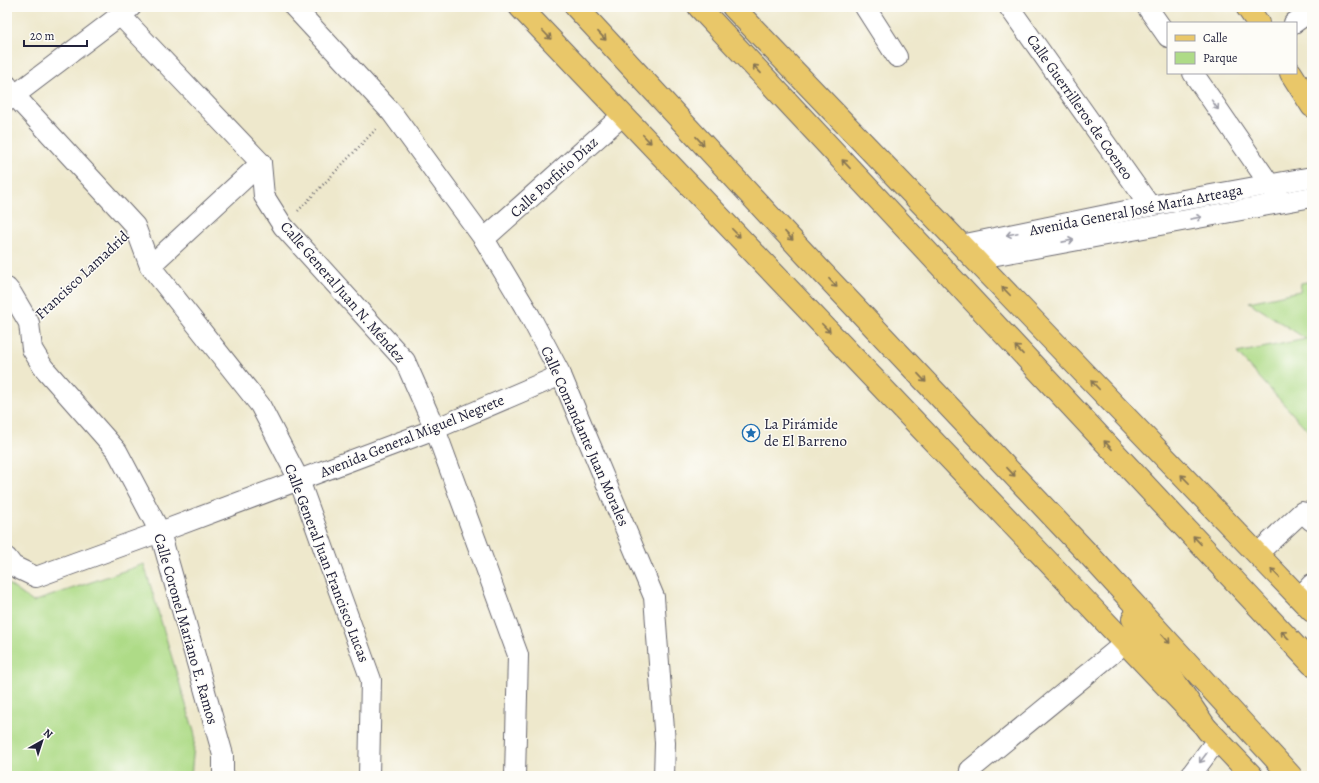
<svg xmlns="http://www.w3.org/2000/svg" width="1319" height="783" viewBox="0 0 1319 783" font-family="Alegreya,serif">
<rect width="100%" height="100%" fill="#fdfcf7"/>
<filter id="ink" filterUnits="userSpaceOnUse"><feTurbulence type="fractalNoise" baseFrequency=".025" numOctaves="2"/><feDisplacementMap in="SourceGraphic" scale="8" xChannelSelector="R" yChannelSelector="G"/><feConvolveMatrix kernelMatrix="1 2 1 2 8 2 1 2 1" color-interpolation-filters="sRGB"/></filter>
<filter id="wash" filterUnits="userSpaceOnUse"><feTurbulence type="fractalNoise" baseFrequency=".012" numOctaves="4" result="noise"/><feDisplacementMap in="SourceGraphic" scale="16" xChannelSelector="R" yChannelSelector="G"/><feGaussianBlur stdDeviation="0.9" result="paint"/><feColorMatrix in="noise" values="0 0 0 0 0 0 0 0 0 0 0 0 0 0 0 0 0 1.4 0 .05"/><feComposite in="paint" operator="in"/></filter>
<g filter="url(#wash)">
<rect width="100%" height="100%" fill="#eee8cc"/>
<g fill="#aedb87" stroke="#687e61">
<path d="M 1312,281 L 1312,435 L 1237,353 L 1306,339 L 1249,302 L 1300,291 L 1301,283 Z"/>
<path d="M 144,564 L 195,735 L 191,776 L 7,776 L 7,583 L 33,602 Z"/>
</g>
</g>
<g filter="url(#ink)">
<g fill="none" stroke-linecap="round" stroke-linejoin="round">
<defs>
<g id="minor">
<path d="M 294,7 L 392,113 L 484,239 L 530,316 L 561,375 L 654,597 L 665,743 L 664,776"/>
<path d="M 865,7 L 897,57"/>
<path d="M 1009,7 L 1150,206"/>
<path d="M 1147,7 L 1168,37"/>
<path d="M 120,15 L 261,163 L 264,196 L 283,226 L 405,361 L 435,429 L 518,655 L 515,776"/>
<path d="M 1294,23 L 1312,10"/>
<path d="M 1193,73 L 1277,195"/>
<path d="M 7,85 L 14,95 L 135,226 L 150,266 L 260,405 L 299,480 L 371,680 L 369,776"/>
<path d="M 7,101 L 131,7"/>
<path d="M 484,239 L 623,115"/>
<path d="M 961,245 L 1150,206 L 1312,177"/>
<path d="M 975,259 L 1312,197"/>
<path d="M 150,266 L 261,163"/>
<path d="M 7,288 L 12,294 L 29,323 L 32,349 L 43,367 L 117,451 L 160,532 L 223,755 L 223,776"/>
<path d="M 1257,554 L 1302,512 L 1312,521"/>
<path d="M 7,558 L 13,566 L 36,577 L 160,532 L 435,429 L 561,375"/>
<path d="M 1299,598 L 1312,584"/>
<path d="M 970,770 L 1125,643"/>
<path d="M 1190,776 L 1217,740"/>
</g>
<g id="major">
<path d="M 520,7 L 1252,776"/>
<path d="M 733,7 L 1312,611"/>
<path d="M 1247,7 L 1258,23"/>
<path d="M 1291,73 L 1312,106"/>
</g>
<g id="highway">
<path d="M 576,7 L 806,255 L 1091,557 L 1291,776"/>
<path d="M 699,7 L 1312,664"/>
<path d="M 1133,619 L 1208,731"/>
</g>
</defs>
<use href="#minor" stroke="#69676e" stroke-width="22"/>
<use href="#major" stroke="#69676e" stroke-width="24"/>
<use href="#highway" stroke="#69676e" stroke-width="24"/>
<g stroke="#69676e" stroke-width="2.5" stroke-dasharray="1 3" stroke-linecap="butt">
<path d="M 298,211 L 377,128"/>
<path d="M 44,309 L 119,241"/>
</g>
<use href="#minor" stroke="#fff" stroke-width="20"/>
<use href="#major" stroke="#e9c769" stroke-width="22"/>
<use href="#highway" stroke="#e9c769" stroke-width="22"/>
</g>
<defs><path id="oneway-shaft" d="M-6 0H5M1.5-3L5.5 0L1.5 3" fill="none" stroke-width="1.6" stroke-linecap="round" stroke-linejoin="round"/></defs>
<g stroke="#867452">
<use href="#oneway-shaft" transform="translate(547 35) rotate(46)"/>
<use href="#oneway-shaft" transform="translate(602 36) rotate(47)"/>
<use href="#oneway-shaft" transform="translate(757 69) rotate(-133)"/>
<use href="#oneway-shaft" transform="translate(647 139) rotate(46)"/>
<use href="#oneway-shaft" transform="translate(700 141) rotate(47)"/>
<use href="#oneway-shaft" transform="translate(846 164) rotate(-133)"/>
<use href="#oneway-shaft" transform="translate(736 233) rotate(46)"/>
<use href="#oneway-shaft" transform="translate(789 236) rotate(47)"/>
<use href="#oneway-shaft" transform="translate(833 283) rotate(47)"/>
<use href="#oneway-shaft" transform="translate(1006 291) rotate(-134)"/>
<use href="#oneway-shaft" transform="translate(826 328) rotate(46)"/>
<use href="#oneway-shaft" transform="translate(1019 350) rotate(-133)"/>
<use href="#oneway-shaft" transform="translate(922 378) rotate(47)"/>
<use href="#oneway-shaft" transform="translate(1095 385) rotate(-134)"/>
<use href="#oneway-shaft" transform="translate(1108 445) rotate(-133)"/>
<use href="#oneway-shaft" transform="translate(1011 472) rotate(47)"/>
<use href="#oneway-shaft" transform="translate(1185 479) rotate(-134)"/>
<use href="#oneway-shaft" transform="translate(1197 540) rotate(-133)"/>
<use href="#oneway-shaft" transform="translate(1275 573) rotate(-134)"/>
<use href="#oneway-shaft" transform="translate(1285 635) rotate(-133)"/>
<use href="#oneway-shaft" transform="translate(1166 639) rotate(48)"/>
</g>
<g stroke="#9c9ca7">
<use href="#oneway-shaft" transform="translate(1215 105) rotate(55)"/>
<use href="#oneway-shaft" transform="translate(1196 218) rotate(-11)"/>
<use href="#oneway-shaft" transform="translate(1012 234) rotate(168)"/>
<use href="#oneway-shaft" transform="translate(1068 241) rotate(-11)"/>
<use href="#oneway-shaft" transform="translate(1203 758) rotate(127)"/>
</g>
</g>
<defs>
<symbol id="sight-ring" viewBox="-11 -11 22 22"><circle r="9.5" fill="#fdfcf7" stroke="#1f6fb2" stroke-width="1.5"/><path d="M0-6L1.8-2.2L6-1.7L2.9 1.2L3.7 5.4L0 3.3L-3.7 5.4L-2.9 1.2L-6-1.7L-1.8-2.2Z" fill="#1f6fb2"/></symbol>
</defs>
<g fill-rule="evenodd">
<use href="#sight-ring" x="741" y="423" width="20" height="20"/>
</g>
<g text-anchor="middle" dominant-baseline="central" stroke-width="3" stroke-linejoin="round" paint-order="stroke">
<g font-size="15" fill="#22223b" stroke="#fdfcf7">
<text transform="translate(1080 107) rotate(55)">Calle Guerrilleros de Coeneo</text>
<text transform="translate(554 177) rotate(-42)">Calle Porfirio Díaz</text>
<text transform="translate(1136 210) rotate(-11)">Avenida General José María Arteaga</text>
<text transform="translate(82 275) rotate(-43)">Francisco Lamadrid</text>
<text transform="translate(343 292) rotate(49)">Calle General Juan N. Méndez</text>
<text transform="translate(412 436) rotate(-22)">Avenida General Miguel Negrete</text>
<text transform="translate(585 436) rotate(66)">Calle Comandante Juan Morales</text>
<text transform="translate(327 563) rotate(69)">Calle General Juan Francisco Lucas</text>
<text transform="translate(186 629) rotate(74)">Calle Coronel Mariano E. Ramos</text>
</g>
<g font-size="15" fill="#22223b" stroke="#fdfcf7" text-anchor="start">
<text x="764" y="424">La Pirámide<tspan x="764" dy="17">de El Barreno</tspan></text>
</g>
</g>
<rect width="1319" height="783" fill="none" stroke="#fdfcf7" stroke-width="24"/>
<rect x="1167" y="22" width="130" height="52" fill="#fdfcf7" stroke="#a5a5ac"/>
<rect x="1175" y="35" width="20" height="6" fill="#e9c769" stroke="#a5a5ac"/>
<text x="1203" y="42" font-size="12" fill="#22223b">Calle</text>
<rect x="1175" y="52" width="20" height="12" fill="#aedb87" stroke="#a5a5ac"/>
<text x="1203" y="62" font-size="12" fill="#22223b">Parque</text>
<g transform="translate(42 741) rotate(39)" stroke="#fdfcf7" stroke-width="3" paint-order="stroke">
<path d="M0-3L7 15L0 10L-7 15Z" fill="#22223b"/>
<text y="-6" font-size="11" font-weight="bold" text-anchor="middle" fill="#22223b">N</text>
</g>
<path d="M24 40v6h63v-6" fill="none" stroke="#22223b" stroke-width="2"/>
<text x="30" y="40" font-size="12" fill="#22223b" stroke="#fdfcf7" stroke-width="3" paint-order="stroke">20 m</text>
</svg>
